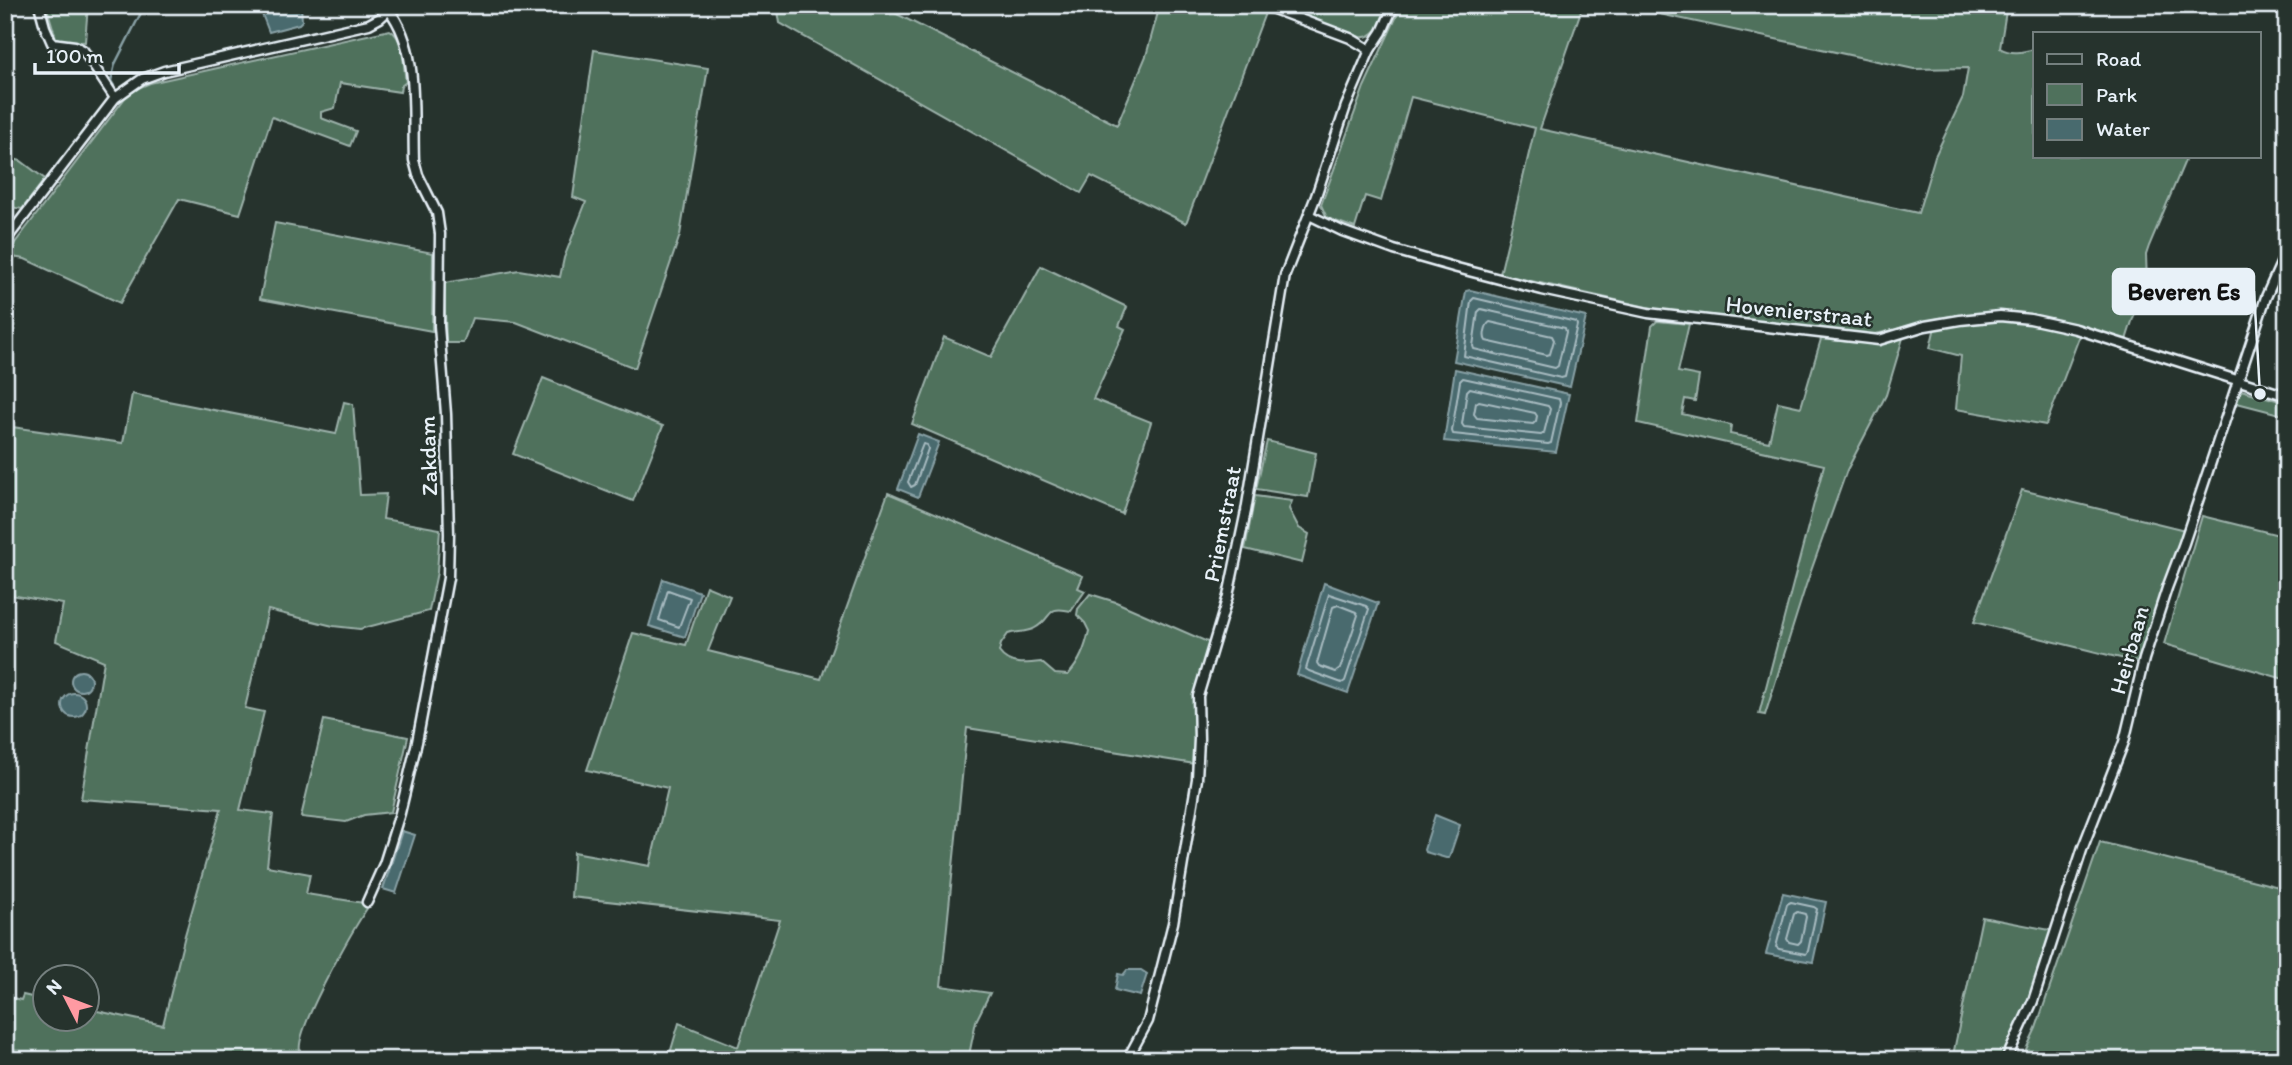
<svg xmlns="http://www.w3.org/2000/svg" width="2292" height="1065" viewBox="0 0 2292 1065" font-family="Itim,sans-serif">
<rect width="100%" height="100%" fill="#26332d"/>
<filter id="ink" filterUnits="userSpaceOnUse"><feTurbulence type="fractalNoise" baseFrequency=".0143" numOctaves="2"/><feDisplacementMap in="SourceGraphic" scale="14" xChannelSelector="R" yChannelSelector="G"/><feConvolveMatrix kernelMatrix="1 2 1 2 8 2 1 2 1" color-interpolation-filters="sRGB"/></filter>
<g filter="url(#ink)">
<g fill="#4f715c" stroke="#9cb1aa" stroke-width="2">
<path d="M 46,5 L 88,5 L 85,42 L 62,41 L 56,38 Z"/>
<path d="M 777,5 L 879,5 L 1117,125 L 1146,56 L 1160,5 L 1248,5 L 1265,13 L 1186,223 L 1091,176 L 1081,193 L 780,23 Z"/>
<path d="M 1276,5 L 1389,5 C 1382,19 1378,39 1360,37 Z"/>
<path d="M 1402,5 L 1583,5 L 1540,129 L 1918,213 L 1935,156 L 1963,97 L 1968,68 L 1914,69 L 1618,5 L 2007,5 L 2000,48 C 2011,55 2023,52 2035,49 L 2035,156 L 2187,156 L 2149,246 L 2146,255 L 2148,312 L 2136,309 L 2126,340 C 2091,330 2056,318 2021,313 C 1998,310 1953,315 1930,320 C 1908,325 1889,333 1867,335 L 1669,312 L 1500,274 L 1535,128 L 1411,97 L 1381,201 L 1365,196 L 1355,228 L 1327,218 L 1321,205 L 1364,87 Z"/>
<path d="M 390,30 C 405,39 403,66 406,82 L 401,86 L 400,92 L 340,83 L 335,108 L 321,112 L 321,118 L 356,131 L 350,146 L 272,117 L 240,214 L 179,199 L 120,303 L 25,259 L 5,256 L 125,98 L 136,89 L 150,83 Z"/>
<path d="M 594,50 L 708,68 L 680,235 L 635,368 L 516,322 L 472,318 L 463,343 L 446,343 L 444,283 L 519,270 L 560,277 L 564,258 L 586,202 L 573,197 Z"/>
<path d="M 5,157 L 21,161 L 45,179 L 22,209 L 5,206 Z"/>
<path d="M 275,223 L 433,253 L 432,331 L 260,299 Z"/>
<path d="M 1041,266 L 1127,307 L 1119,326 L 1125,329 L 1093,399 L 1151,422 L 1122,514 L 912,424 L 944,337 L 991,357 Z"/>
<path d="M 2000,320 L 2044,326 L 2080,335 L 2046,425 L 1956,409 L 1961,356 L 1930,348 L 1935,327 Z"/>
<path d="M 1657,321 L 1689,324 L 1678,372 L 1699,376 L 1695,401 L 1685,399 L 1682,414 L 1731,425 L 1730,434 L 1769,442 L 1778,402 L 1801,407 L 1821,339 C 1850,342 1875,345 1903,338 L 1886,395 L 1847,470 L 1806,585 L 1765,715 L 1759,714 L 1824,465 L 1638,423 L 1652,326 Z"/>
<path d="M 543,378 L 663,426 L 633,501 L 513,454 Z"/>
<path d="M 2241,390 L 2287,403 L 2287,416 L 2237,403 Z"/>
<path d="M 132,394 L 336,434 L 344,402 L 353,404 L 360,495 L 386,494 L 383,519 L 440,529 L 437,572 L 429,611 L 360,629 L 333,626 L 268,610 L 245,708 L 264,712 L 240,810 L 273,814 L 267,866 L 310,874 L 306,894 L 370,904 C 355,926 295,1029 300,1051 C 300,1053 304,1057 305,1060 L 5,1060 L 5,996 L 21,1000 L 23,995 L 45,1000 L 46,1020 L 88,1020 L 88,1009 L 163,1025 L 185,935 L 221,809 L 81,799 L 104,661 L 56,641 L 63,604 L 5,594 L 5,426 L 123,443 Z"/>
<path d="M 1267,441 L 1316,453 L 1308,497 L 1256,489 Z"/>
<path d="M 2022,490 L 2185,530 L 2141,663 L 1974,622 Z"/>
<path d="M 888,493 L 1083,576 L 1078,588 L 1085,591 L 1071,611 C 1045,605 1054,617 1035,628 C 1027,633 1016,631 1008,634 L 1001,644 L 999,652 C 1009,666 1025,664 1041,662 L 1055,674 L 1068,675 C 1080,662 1085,648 1089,631 L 1085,623 L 1077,615 L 1078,609 L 1090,594 L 1116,602 L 1210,643 L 1196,685 L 1193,700 L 1195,764 L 967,728 L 941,986 L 990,993 L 976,1021 L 968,1060 L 668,1060 L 679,1023 L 738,1047 L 780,920 L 571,897 L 574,852 L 650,866 L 668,788 L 587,770 L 633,633 L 686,645 L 706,586 L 730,596 L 708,651 L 821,679 Z"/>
<path d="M 1255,496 L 1292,501 L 1289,509 L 1299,528 L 1309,534 L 1302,563 L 1245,549 Z"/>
<path d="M 2202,516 L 2287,537 L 2287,680 L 2164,644 Z"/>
<path d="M 324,720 L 408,737 L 391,812 L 364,815 L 346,822 L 301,817 Z"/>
<path d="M 2100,842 L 2287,889 L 2287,1060 L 2021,1060 L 2036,1028 Z"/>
<path d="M 1982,917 L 2055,931 L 2041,973 L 2005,1060 L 1952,1060 Z"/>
</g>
<g fill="#486a6e" stroke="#88a0a5" stroke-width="2">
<path d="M 261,5 L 301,5 L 302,21 L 299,24 L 269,32 L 260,9 Z"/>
<path d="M 1470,290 L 1586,317 L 1570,387 L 1454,361 L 1466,291 Z"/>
<path d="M 1455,369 L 1569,394 L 1556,452 L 1444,441 Z"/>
<path d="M 918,434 L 939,442 L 918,497 L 898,489 Z"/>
<path d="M 663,579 L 700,592 L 685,637 L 649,626 Z"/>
<path d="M 1324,583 L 1378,603 L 1348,693 L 1297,675 Z"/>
<circle cx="81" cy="681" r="10"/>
<circle cx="74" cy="705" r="12"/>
<path d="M 1435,815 L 1460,825 L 1449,858 L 1446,858 L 1425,852 L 1424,850 Z"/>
<path d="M 402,831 L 415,835 L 396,893 L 383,889 Z"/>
<path d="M 1783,893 L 1826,902 L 1813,962 L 1766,954 Z"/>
<path d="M 1127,970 L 1141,970 L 1147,974 L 1140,996 L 1115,990 L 1118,974 L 1123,975 Z"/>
</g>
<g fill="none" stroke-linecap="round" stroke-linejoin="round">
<g stroke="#a8bbc1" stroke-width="2">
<path d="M 1474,298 L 1576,322 L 1577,325 L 1565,377 L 1561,378 L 1464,356 L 1471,301 Z"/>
<path d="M 1481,309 L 1565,328 L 1566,332 L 1558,366 L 1555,368 L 1474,349 L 1473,346 L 1478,312 Z"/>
<path d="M 1490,322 L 1552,336 L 1554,340 L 1550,354 L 1547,355 L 1486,341 C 1483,337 1485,325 1490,322 Z"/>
<path d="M 1463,378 L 1559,399 L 1560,403 L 1551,443 L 1548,444 L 1453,434 L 1452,431 L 1460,381 Z"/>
<path d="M 1470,388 L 1548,406 L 1550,409 L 1544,433 L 1541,435 L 1464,427 L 1462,424 L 1467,391 Z"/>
<path d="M 1479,401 L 1535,413 L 1537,416 L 1536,421 L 1533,424 L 1477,418 L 1474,414 L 1476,403 Z"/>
<path d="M 923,444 L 927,445 L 928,449 L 915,485 L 911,487 L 908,482 Z"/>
<path d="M 668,590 L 690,598 L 679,627 L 659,620 Z"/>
<path d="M 1329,594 L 1366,606 L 1369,609 L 1345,681 L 1342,683 L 1309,671 L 1306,669 Z"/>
<path d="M 1338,605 L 1356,612 L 1358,615 L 1340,669 L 1336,672 L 1319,666 L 1317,663 L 1333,607 Z"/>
<path d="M 1791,902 L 1814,907 L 1817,909 L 1808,951 L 1806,954 L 1779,949 L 1776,947 L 1787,904 Z"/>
<path d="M 1797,912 L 1805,914 L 1806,917 L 1801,941 L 1798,944 L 1789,942 L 1787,939 L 1794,914 Z"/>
</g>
<path stroke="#88a0a5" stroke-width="2.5" d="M 114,86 L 111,81 L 115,64 L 145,5"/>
<defs>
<g id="minor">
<path d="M 39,5 L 45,27 L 52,43 L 75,46 L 83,50 L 115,98"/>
<path d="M 1263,5 L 1350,38 L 1370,50"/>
<path d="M 1309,215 L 1342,231 L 1394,250 L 1457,268 L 1542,290 L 1648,313 L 1879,340 L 1925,326 L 1960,320 L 2000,316 L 2030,319 L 2076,329 L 2287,396"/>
<path d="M 5,241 L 115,98 L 142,79 L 164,71 L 369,24 L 380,18 L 391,8"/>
<path d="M 367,902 L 384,864 L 400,813 L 417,742 L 448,578 L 449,534 L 446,414 L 439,326 L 440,234 L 437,213 L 418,175 L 414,160 C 412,112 420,50 389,10"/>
<path d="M 1127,1060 L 1148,1021 L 1173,923 L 1197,779 L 1199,739 L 1198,696 L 1228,596 L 1246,511 L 1285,275 L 1316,196 L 1346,106 L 1370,50 L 1382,32 L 1394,5"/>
<path d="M 2006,1060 L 2033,1001 L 2083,847 L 2124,742 L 2144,659 L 2167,588 L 2184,543 L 2266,297 L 2287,250"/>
</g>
</defs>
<use href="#minor" stroke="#e8f1f8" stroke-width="13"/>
<use href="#minor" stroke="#26332d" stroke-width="8"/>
</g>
</g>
<g text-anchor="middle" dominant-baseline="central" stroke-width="5" stroke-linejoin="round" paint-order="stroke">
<g font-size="23" fill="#e8f1f8" stroke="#26332d">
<text transform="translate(1799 311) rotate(6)">Hovenierstraat</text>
<text transform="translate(428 456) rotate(-92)">Zakdam</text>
<text transform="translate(1222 524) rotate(-79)">Priemstraat</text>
<text transform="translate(2129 650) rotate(-74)">Heirbaan</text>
</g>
</g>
<path fill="none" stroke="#e8f1f8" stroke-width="2.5" d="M2260 394L2254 291"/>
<circle fill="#e8f1f8" stroke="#26332d" stroke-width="2.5" cx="2260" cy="394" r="7"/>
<rect fill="#e8f1f8" stroke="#e8f1f8" stroke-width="2.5" x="2113" y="269" width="141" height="45" rx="7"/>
<g font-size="24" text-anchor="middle" font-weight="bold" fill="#111">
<text x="2184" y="300">Beveren Es</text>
</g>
<rect width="2292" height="1065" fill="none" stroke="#26332d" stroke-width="28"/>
<rect x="14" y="14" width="2264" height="1037" fill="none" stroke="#e8f1f8" stroke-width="2.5" filter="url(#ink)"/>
<rect x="2033" y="32" width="228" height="126" fill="#26332d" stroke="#747f7e" stroke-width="2"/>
<rect x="2047" y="54" width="35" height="10" fill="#26332d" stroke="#747f7e" stroke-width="2"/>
<text x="2096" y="66" font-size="21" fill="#e8f1f8">Road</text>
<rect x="2047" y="84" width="35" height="21" fill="#4f715c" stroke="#747f7e" stroke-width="2"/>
<text x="2096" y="102" font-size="21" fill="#e8f1f8">Park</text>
<rect x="2047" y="119" width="35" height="21" fill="#486a6e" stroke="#747f7e" stroke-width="2"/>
<text x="2096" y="136" font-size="21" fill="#e8f1f8">Water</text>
<g transform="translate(66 998) rotate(312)"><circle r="33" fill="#26332d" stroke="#747f7e" stroke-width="2"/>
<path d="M0-5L12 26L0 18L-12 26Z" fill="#ff9aa2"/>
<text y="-10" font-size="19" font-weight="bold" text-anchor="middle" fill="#e8f1f8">N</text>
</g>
<path d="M35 63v10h144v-10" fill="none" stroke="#e8f1f8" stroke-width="3.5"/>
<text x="46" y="63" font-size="21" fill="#e8f1f8" stroke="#26332d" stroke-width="5" paint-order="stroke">100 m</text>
</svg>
